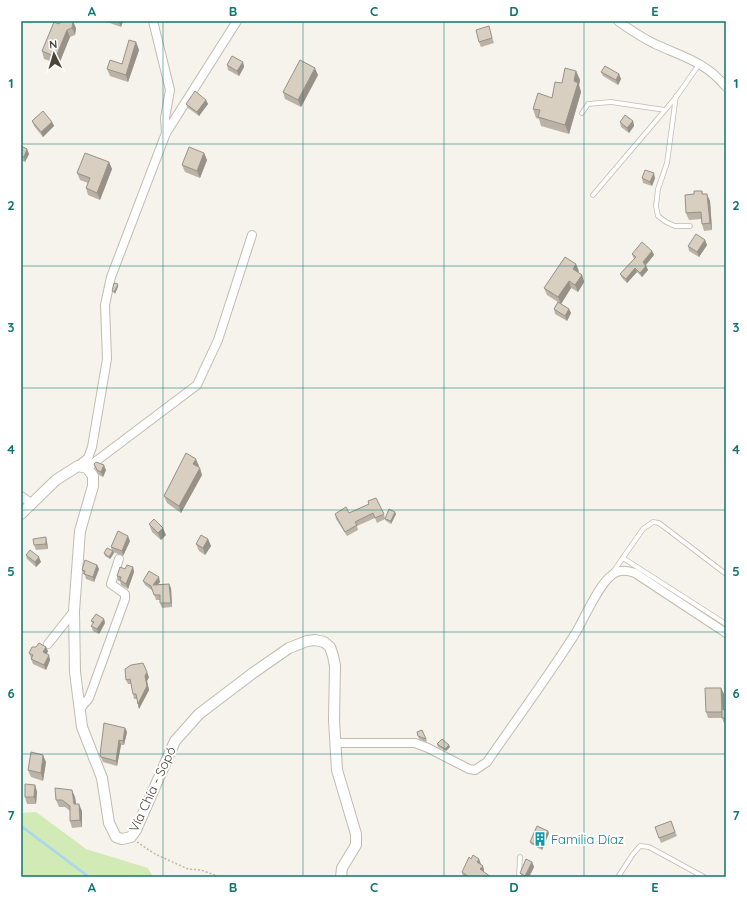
<svg xmlns="http://www.w3.org/2000/svg" width="747" height="898" viewBox="0 0 747 898" font-family="Quicksand,sans-serif">
<rect width="100%" height="100%" fill="#f6f3ec"/>
<path fill="#d2eab5" d="M 36,812 L 86,849 L 148,868 L 153,877 L 21,877 L 21,813 Z"/>
<g fill="none" stroke-linecap="round" stroke-linejoin="round">
<path stroke="#a9d4f2" stroke-width="2.5" d="M 21,826 L 89,877"/>
<defs>
<g id="service">
<path d="M 676,96 L 667,163 L 658,189 L 656,206 L 658,216 L 666,222 L 675,226 L 690,226"/>
<path d="M 582,113 L 588,104 L 611,102 L 665,110"/>
<path d="M 593,195 L 677,96 L 700,63"/>
<path d="M 623,558 L 726,624"/>
<path d="M 613,572 L 643,529 L 653,522 L 659,523 L 726,574"/>
<path d="M 519,877 L 520,857"/>
<path d="M 618,877 L 633,854 L 640,846 L 649,847 L 704,877"/>
</g>
<g id="minor">
<path d="M 153,21 L 170,90 L 165,118 L 166,133"/>
<path d="M 618,21 C 629,29 643,38 655,44 C 683,57 706,62 726,87"/>
<path d="M 78,466 L 88,458 L 92,447 L 107,359 L 105,305 L 111,277 L 166,133 L 237,21"/>
<path d="M 87,468 L 197,385 L 218,340 L 252,235"/>
<path d="M 21,496 L 31,503"/>
<path d="M 48,644 L 74,611"/>
<path d="M 79,710 L 89,698 L 125,599 L 125,594 L 111,584 L 119,559"/>
<path d="M 335,743 L 415,743 L 428,748 L 469,769 L 475,770 L 487,762 C 516,720 547,678 575,634 C 584,619 599,584 612,575 C 619,569 627,570 635,573 L 726,633"/>
</g>
<path id="tertiary" d="M 21,514 L 56,480 L 78,466 L 87,468 L 93,476 L 93,486 L 80,531 L 74,611 L 75,672 L 82,727 L 102,778 L 109,823 L 116,837 L 122,839 L 131,837 L 136,830 L 175,741 L 199,714 L 253,673 L 289,648 L 307,641 L 315,640 L 324,642 L 330,647 L 333,656 L 335,666 L 334,720 L 337,770 L 356,834 L 356,845 L 342,868 L 341,877"/>
</defs>
<use href="#service" stroke="#c2bbae" stroke-width="5.5"/>
<use href="#minor" stroke="#c2bbae" stroke-width="10"/>
<use href="#tertiary" stroke="#c2bbae" stroke-width="12"/>
<path stroke="#c4b79f" stroke-width="1.5" stroke-dasharray="2 2" stroke-linecap="butt" d="M 137,842 L 155,854 L 188,869 L 201,870 L 220,877"/>
<use href="#service" stroke="#fff" stroke-width="4"/>
<use href="#minor" stroke="#fff" stroke-width="8"/>
<use href="#tertiary" stroke="#fff" stroke-width="10"/>
</g>
<g fill="#bab2a6">
<path d="M 104,21 L 123,21 L 121,27 Z"/>
<path d="M 59,24 L 76,28 L 75,35 L 70,37 L 59,64 L 44,59 L 42,51 Z"/>
<path d="M 490,31 L 494,43 L 481,47 L 479,42 Z"/>
<path d="M 136,42 L 139,50 L 128,82 L 110,76 L 107,69 L 122,64 Z"/>
<path d="M 243,62 L 244,67 L 239,76 L 228,70 L 227,65 Z"/>
<path d="M 576,71 L 580,80 L 579,85 L 581,92 L 569,134 L 541,126 L 539,119 L 536,118 L 533,109 L 552,98 L 562,83 Z"/>
<path d="M 601,72 L 619,74 L 621,79 L 618,85 L 603,76 Z"/>
<path d="M 318,75 L 301,107 L 285,99 L 283,92 Z"/>
<path d="M 206,100 L 208,104 L 199,116 L 188,108 L 186,104 Z"/>
<path d="M 32,121 L 52,122 L 54,126 L 43,137 L 34,126 Z"/>
<path d="M 633,121 L 634,126 L 629,133 L 621,127 L 620,122 Z"/>
<path d="M 21,146 L 27,149 L 29,154 L 25,162 L 21,160 Z"/>
<path d="M 204,153 L 207,160 L 200,178 L 185,172 L 182,165 Z"/>
<path d="M 109,162 L 112,169 L 100,200 L 88,195 L 86,188 L 88,183 L 80,180 L 77,173 Z"/>
<path d="M 642,178 L 655,178 L 652,186 L 643,183 Z"/>
<path d="M 702,191 L 703,194 L 710,201 L 712,230 L 704,231 L 702,224 L 701,219 L 689,220 L 686,213 L 694,194 Z"/>
<path d="M 705,240 L 707,245 L 699,257 L 689,251 L 688,246 Z"/>
<path d="M 652,251 L 654,255 L 646,265 L 648,270 L 642,277 L 637,272 L 627,283 L 622,278 L 620,274 L 634,259 L 632,254 Z"/>
<path d="M 579,271 L 578,273 L 582,275 L 584,282 L 578,292 L 571,288 L 561,304 L 569,309 L 571,313 L 567,321 L 555,314 L 554,309 L 558,302 L 547,295 L 544,288 Z"/>
<path d="M 94,464 L 106,470 L 103,477 L 99,475 L 95,468 Z"/>
<path d="M 199,466 L 198,467 L 202,475 L 181,513 L 167,503 L 164,496 Z"/>
<path d="M 368,501 L 384,514 L 385,518 L 396,514 L 391,524 L 386,521 L 385,519 L 377,523 L 375,518 L 357,526 L 358,530 L 347,536 L 336,519 L 335,514 L 349,513 L 369,504 Z"/>
<path d="M 149,524 L 166,535 L 161,540 L 152,532 Z"/>
<path d="M 208,539 L 211,546 L 205,555 L 199,551 L 196,544 Z"/>
<path d="M 130,541 L 123,556 L 113,552 L 114,553 L 110,559 L 105,556 L 104,553 L 112,551 L 111,547 Z"/>
<path d="M 47,542 L 48,549 L 36,550 L 34,545 Z"/>
<path d="M 26,555 L 41,562 L 36,567 L 27,559 Z"/>
<path d="M 97,565 L 99,569 L 94,582 L 86,579 L 85,575 L 83,574 L 82,570 Z"/>
<path d="M 133,567 L 134,572 L 128,589 L 121,585 L 120,581 L 118,581 L 117,576 L 125,569 Z"/>
<path d="M 143,581 L 160,582 L 158,584 L 169,584 L 171,588 L 172,607 L 162,608 L 160,603 L 160,600 L 156,600 L 153,591 L 145,585 Z"/>
<path d="M 104,619 L 105,623 L 99,634 L 93,631 L 91,626 L 93,624 L 91,621 Z"/>
<path d="M 48,651 L 47,654 L 50,660 L 46,670 L 33,664 L 31,659 L 32,658 L 31,658 L 29,653 Z"/>
<path d="M 149,677 L 147,681 L 149,690 L 139,709 L 137,699 L 134,699 L 131,684 L 128,684 L 126,680 Z"/>
<path d="M 721,688 L 724,694 L 724,709 L 726,710 L 726,723 L 724,723 L 722,718 L 708,718 L 706,712 Z"/>
<path d="M 125,728 L 127,732 L 124,745 L 121,745 L 117,766 L 103,762 L 100,755 Z"/>
<path d="M 422,730 L 427,741 L 426,742 L 419,739 L 417,732 Z"/>
<path d="M 437,744 L 449,745 L 450,747 L 446,751 L 438,747 Z"/>
<path d="M 46,762 L 43,781 L 31,777 L 28,770 Z"/>
<path d="M 35,785 L 37,792 L 36,804 L 27,804 L 25,797 Z"/>
<path d="M 75,797 L 76,804 L 82,811 L 82,827 L 72,828 L 70,821 L 70,811 L 65,807 L 59,807 L 56,800 Z"/>
<path d="M 671,821 L 677,836 L 661,843 L 655,827 Z"/>
<path d="M 549,833 L 542,850 L 531,844 L 530,842 Z"/>
<path d="M 532,862 L 534,867 L 529,877 L 522,877 L 520,873 Z"/>
<path d="M 481,864 L 484,870 L 484,872 L 491,877 L 463,877 L 462,872 Z"/>
</g>
<g fill="#979187">
<path d="M 73,21 L 76,28 L 75,35 L 72,28 Z"/>
<path d="M 119,21 L 123,21 L 121,27 L 119,22 Z"/>
<path d="M 67,30 L 70,37 L 59,64 L 56,57 Z"/>
<path d="M 136,42 L 139,50 L 128,82 L 126,75 Z"/>
<path d="M 243,62 L 244,67 L 239,76 L 237,71 Z"/>
<path d="M 315,68 L 318,75 L 301,107 L 298,100 Z"/>
<path d="M 576,71 L 580,80 L 579,85 L 581,92 L 569,134 L 565,125 Z"/>
<path d="M 619,74 L 621,79 L 618,85 L 616,80 Z"/>
<path d="M 206,100 L 208,104 L 199,116 L 197,112 Z"/>
<path d="M 633,121 L 634,126 L 629,133 L 627,128 Z"/>
<path d="M 52,122 L 54,126 L 43,137 L 41,132 Z"/>
<path d="M 27,149 L 29,154 L 25,162 L 24,157 Z"/>
<path d="M 204,153 L 207,160 L 200,178 L 197,171 Z"/>
<path d="M 109,162 L 112,169 L 100,200 L 97,193 Z"/>
<path d="M 654,173 L 655,178 L 652,186 L 650,182 Z"/>
<path d="M 707,194 L 710,201 L 712,230 L 710,223 Z"/>
<path d="M 705,240 L 707,245 L 699,257 L 697,252 Z"/>
<path d="M 652,251 L 654,255 L 644,267 L 643,262 Z"/>
<path d="M 576,264 L 579,271 L 575,277 L 573,269 Z"/>
<path d="M 646,266 L 648,270 L 642,277 L 640,273 Z"/>
<path d="M 635,268 L 637,272 L 627,283 L 626,279 Z"/>
<path d="M 582,275 L 584,282 L 578,292 L 575,285 Z"/>
<path d="M 569,281 L 571,288 L 561,304 L 558,297 Z"/>
<path d="M 118,284 L 118,287 L 115,294 L 114,292 Z"/>
<path d="M 569,309 L 571,313 L 567,321 L 565,316 Z"/>
<path d="M 196,459 L 199,466 L 196,471 L 193,464 Z"/>
<path d="M 104,465 L 106,470 L 103,477 L 101,472 Z"/>
<path d="M 200,468 L 202,475 L 181,513 L 179,506 Z"/>
<path d="M 395,512 L 396,514 L 391,524 L 391,521 Z"/>
<path d="M 163,528 L 166,535 L 161,540 L 158,533 Z"/>
<path d="M 128,536 L 130,541 L 123,556 L 122,551 Z"/>
<path d="M 46,537 L 47,542 L 48,549 L 46,544 Z"/>
<path d="M 208,539 L 211,546 L 205,555 L 203,548 Z"/>
<path d="M 113,551 L 114,553 L 110,559 L 109,557 Z"/>
<path d="M 39,557 L 41,562 L 36,567 L 35,562 Z"/>
<path d="M 97,565 L 99,569 L 94,582 L 93,577 Z"/>
<path d="M 133,567 L 134,572 L 128,589 L 126,584 Z"/>
<path d="M 159,577 L 160,582 L 154,590 L 153,585 Z"/>
<path d="M 169,584 L 171,588 L 172,607 L 171,603 Z"/>
<path d="M 104,619 L 105,623 L 99,634 L 97,629 Z"/>
<path d="M 46,647 L 48,651 L 45,657 L 43,652 Z"/>
<path d="M 49,655 L 50,660 L 46,670 L 44,665 Z"/>
<path d="M 147,672 L 149,677 L 147,681 L 149,690 L 139,709 L 138,704 L 145,676 Z"/>
<path d="M 721,688 L 724,694 L 724,718 L 722,712 Z"/>
<path d="M 125,728 L 127,732 L 124,745 L 123,741 Z"/>
<path d="M 119,740 L 121,745 L 117,766 L 116,761 Z"/>
<path d="M 449,745 L 450,747 L 446,751 L 445,749 Z"/>
<path d="M 43,755 L 46,762 L 43,781 L 41,773 Z"/>
<path d="M 35,785 L 37,792 L 36,804 L 34,797 Z"/>
<path d="M 72,790 L 75,797 L 77,811 L 74,804 Z"/>
<path d="M 79,804 L 82,811 L 82,827 L 80,820 Z"/>
<path d="M 548,831 L 549,833 L 542,850 L 541,847 Z"/>
<path d="M 479,859 L 481,864 L 479,867 L 477,862 Z"/>
<path d="M 532,862 L 534,867 L 529,877 L 526,877 L 525,876 Z"/>
<path d="M 483,866 L 484,870 L 482,874 L 480,869 Z"/>
</g>
<g fill="#d8cfc1" stroke="#979187">
<path d="M 61,21 L 73,21 L 72,28 L 67,30 L 56,57 L 42,51 L 54,22 L 59,24 Z"/>
<path d="M 489,26 L 492,38 L 479,42 L 476,30 Z"/>
<path d="M 129,40 L 136,42 L 126,75 L 107,69 L 110,60 L 122,64 Z"/>
<path d="M 232,56 L 243,62 L 237,71 L 227,65 Z"/>
<path d="M 300,60 L 315,68 L 298,100 L 283,92 Z"/>
<path d="M 605,66 L 619,74 L 616,80 L 601,72 Z"/>
<path d="M 565,68 L 576,71 L 574,81 L 578,83 L 565,125 L 538,117 L 540,110 L 533,109 L 538,93 L 552,98 L 555,82 L 562,83 Z"/>
<path d="M 195,91 L 206,100 L 197,112 L 186,104 Z"/>
<path d="M 43,111 L 52,122 L 41,132 L 32,121 Z"/>
<path d="M 625,115 L 633,121 L 627,128 L 620,122 Z"/>
<path d="M 21,146 L 27,149 L 24,157 L 21,156 Z"/>
<path d="M 189,147 L 204,153 L 197,171 L 182,165 Z"/>
<path d="M 85,153 L 109,162 L 97,193 L 86,188 L 90,178 L 77,173 Z"/>
<path d="M 645,170 L 654,173 L 650,182 L 642,178 Z"/>
<path d="M 694,191 L 702,191 L 702,194 L 707,194 L 710,223 L 702,224 L 701,212 L 686,213 L 685,195 L 694,194 Z"/>
<path d="M 696,234 L 705,240 L 697,252 L 688,246 Z"/>
<path d="M 642,242 L 652,251 L 643,262 L 646,266 L 640,273 L 635,268 L 626,279 L 620,274 L 636,257 L 632,254 Z"/>
<path d="M 565,257 L 576,264 L 573,269 L 582,275 L 575,285 L 569,281 L 558,297 L 544,288 Z"/>
<path d="M 114,283 L 118,284 L 114,292 L 112,291 Z"/>
<path d="M 558,302 L 569,309 L 565,316 L 554,309 Z"/>
<path d="M 186,453 L 196,459 L 193,464 L 200,468 L 179,506 L 164,496 Z"/>
<path d="M 96,462 L 104,465 L 101,472 L 97,470 L 94,464 Z"/>
<path d="M 376,498 L 384,514 L 375,518 L 373,513 L 355,522 L 357,525 L 345,532 L 335,514 L 346,507 L 349,513 L 369,504 L 368,501 Z"/>
<path d="M 389,509 L 395,512 L 391,521 L 385,519 Z"/>
<path d="M 154,519 L 163,528 L 158,533 L 149,524 Z"/>
<path d="M 118,531 L 128,536 L 122,551 L 111,547 Z"/>
<path d="M 201,535 L 208,539 L 203,548 L 196,544 Z"/>
<path d="M 46,537 L 46,544 L 34,545 L 33,539 Z"/>
<path d="M 107,548 L 113,551 L 109,557 L 104,553 Z"/>
<path d="M 30,550 L 39,557 L 35,562 L 26,555 Z"/>
<path d="M 85,560 L 97,565 L 93,577 L 84,574 L 85,571 L 82,570 Z"/>
<path d="M 127,565 L 133,567 L 126,584 L 120,580 L 121,577 L 117,576 L 120,567 L 125,569 Z"/>
<path d="M 149,571 L 159,577 L 153,585 L 169,584 L 171,603 L 160,603 L 160,595 L 154,595 L 151,586 L 143,581 Z"/>
<path d="M 96,614 L 104,619 L 97,629 L 91,626 L 94,622 L 91,621 Z"/>
<path d="M 39,643 L 46,647 L 43,652 L 49,655 L 44,665 L 31,659 L 33,655 L 29,653 L 32,647 L 36,647 Z"/>
<path d="M 143,663 L 147,672 L 145,676 L 147,686 L 138,704 L 136,694 L 133,694 L 130,679 L 126,680 L 125,669 L 131,665 Z"/>
<path d="M 705,688 L 721,688 L 722,712 L 706,712 Z"/>
<path d="M 722,709 L 726,710 L 726,718 L 722,718 Z"/>
<path d="M 104,723 L 125,728 L 123,741 L 119,740 L 116,761 L 101,757 L 100,755 Z"/>
<path d="M 422,730 L 426,739 L 418,736 L 417,732 Z"/>
<path d="M 442,739 L 449,745 L 445,749 L 437,744 Z"/>
<path d="M 31,752 L 43,755 L 41,773 L 28,770 Z"/>
<path d="M 25,784 L 35,785 L 34,797 L 25,797 Z"/>
<path d="M 55,788 L 72,790 L 74,804 L 79,804 L 80,820 L 70,821 L 70,806 L 62,800 L 56,800 Z"/>
<path d="M 671,821 L 675,832 L 659,838 L 655,827 Z"/>
<path d="M 537,826 L 548,831 L 541,847 L 530,842 Z"/>
<path d="M 473,855 L 479,859 L 477,862 L 483,866 L 480,869 L 491,877 L 469,877 L 462,872 L 469,857 L 471,859 Z"/>
<path d="M 526,859 L 532,862 L 525,876 L 520,873 Z"/>
</g>
<path fill="none" stroke="#0f766e" stroke-width="1" stroke-opacity="0.55" d="M 163,21 L 163,877M 303,21 L 303,877M 444,21 L 444,877M 584,21 L 584,877M 21,144 L 726,144M 21,266 L 726,266M 21,388 L 726,388M 21,510 L 726,510M 21,632 L 726,632M 21,754 L 726,754"/>
<defs>
<symbol id="building-bare" viewBox="-9 -9 18 18"><path d="M-4-6H4V6H1V3H-1V6H-4ZM-2.5-4.3h1.7v1.8h-1.7ZM.8-4.3h1.7v1.8H.8ZM-2.5-1h1.7V.8h-1.7ZM.8-1h1.7V.8H.8Z" fill="#0f9aa8" stroke="#fff" stroke-width="2.5" paint-order="stroke"/></symbol>
</defs>
<g fill-rule="evenodd">
<use href="#building-bare" x="530" y="829" width="20" height="20"/>
</g>
<g text-anchor="middle" dominant-baseline="central" stroke-width="4" stroke-linejoin="round" paint-order="stroke">
<g font-size="13" fill="#4b4439" stroke="#fff">
<text transform="translate(152 789) rotate(-65)">Vía Chía - Sopó</text>
</g>
<g font-size="13" fill="#0d838f" stroke="#fff" text-anchor="start">
<text x="551" y="839">Familia Díaz</text>
</g>
</g>
<rect width="747" height="898" fill="none" stroke="#ffffff" stroke-width="44"/>
<g transform="translate(54 54) rotate(355)" stroke="#ffffff" stroke-width="3" paint-order="stroke">
<path d="M0-3L7 15L0 10L-7 15Z" fill="#4b4439"/>
<text y="-6" font-size="11" font-weight="bold" text-anchor="middle" fill="#4b4439">N</text>
</g>
<rect x="22" y="22" width="703" height="854" fill="none" stroke="#0f766e" stroke-width="1.5"/>
<g font-size="13" text-anchor="middle" font-weight="bold" fill="#0f766e">
<text x="92" y="16">A</text>
<text x="233" y="16">B</text>
<text x="374" y="16">C</text>
<text x="514" y="16">D</text>
<text x="655" y="16">E</text>
<text x="11" y="88">1</text>
<text x="736" y="88">1</text>
<text x="11" y="210">2</text>
<text x="736" y="210">2</text>
<text x="11" y="332">3</text>
<text x="736" y="332">3</text>
<text x="11" y="454">4</text>
<text x="736" y="454">4</text>
<text x="11" y="576">5</text>
<text x="736" y="576">5</text>
<text x="11" y="698">6</text>
<text x="736" y="698">6</text>
<text x="11" y="820">7</text>
<text x="736" y="820">7</text>
<text x="92" y="892">A</text>
<text x="233" y="892">B</text>
<text x="374" y="892">C</text>
<text x="514" y="892">D</text>
<text x="655" y="892">E</text>
</g>
</svg>
